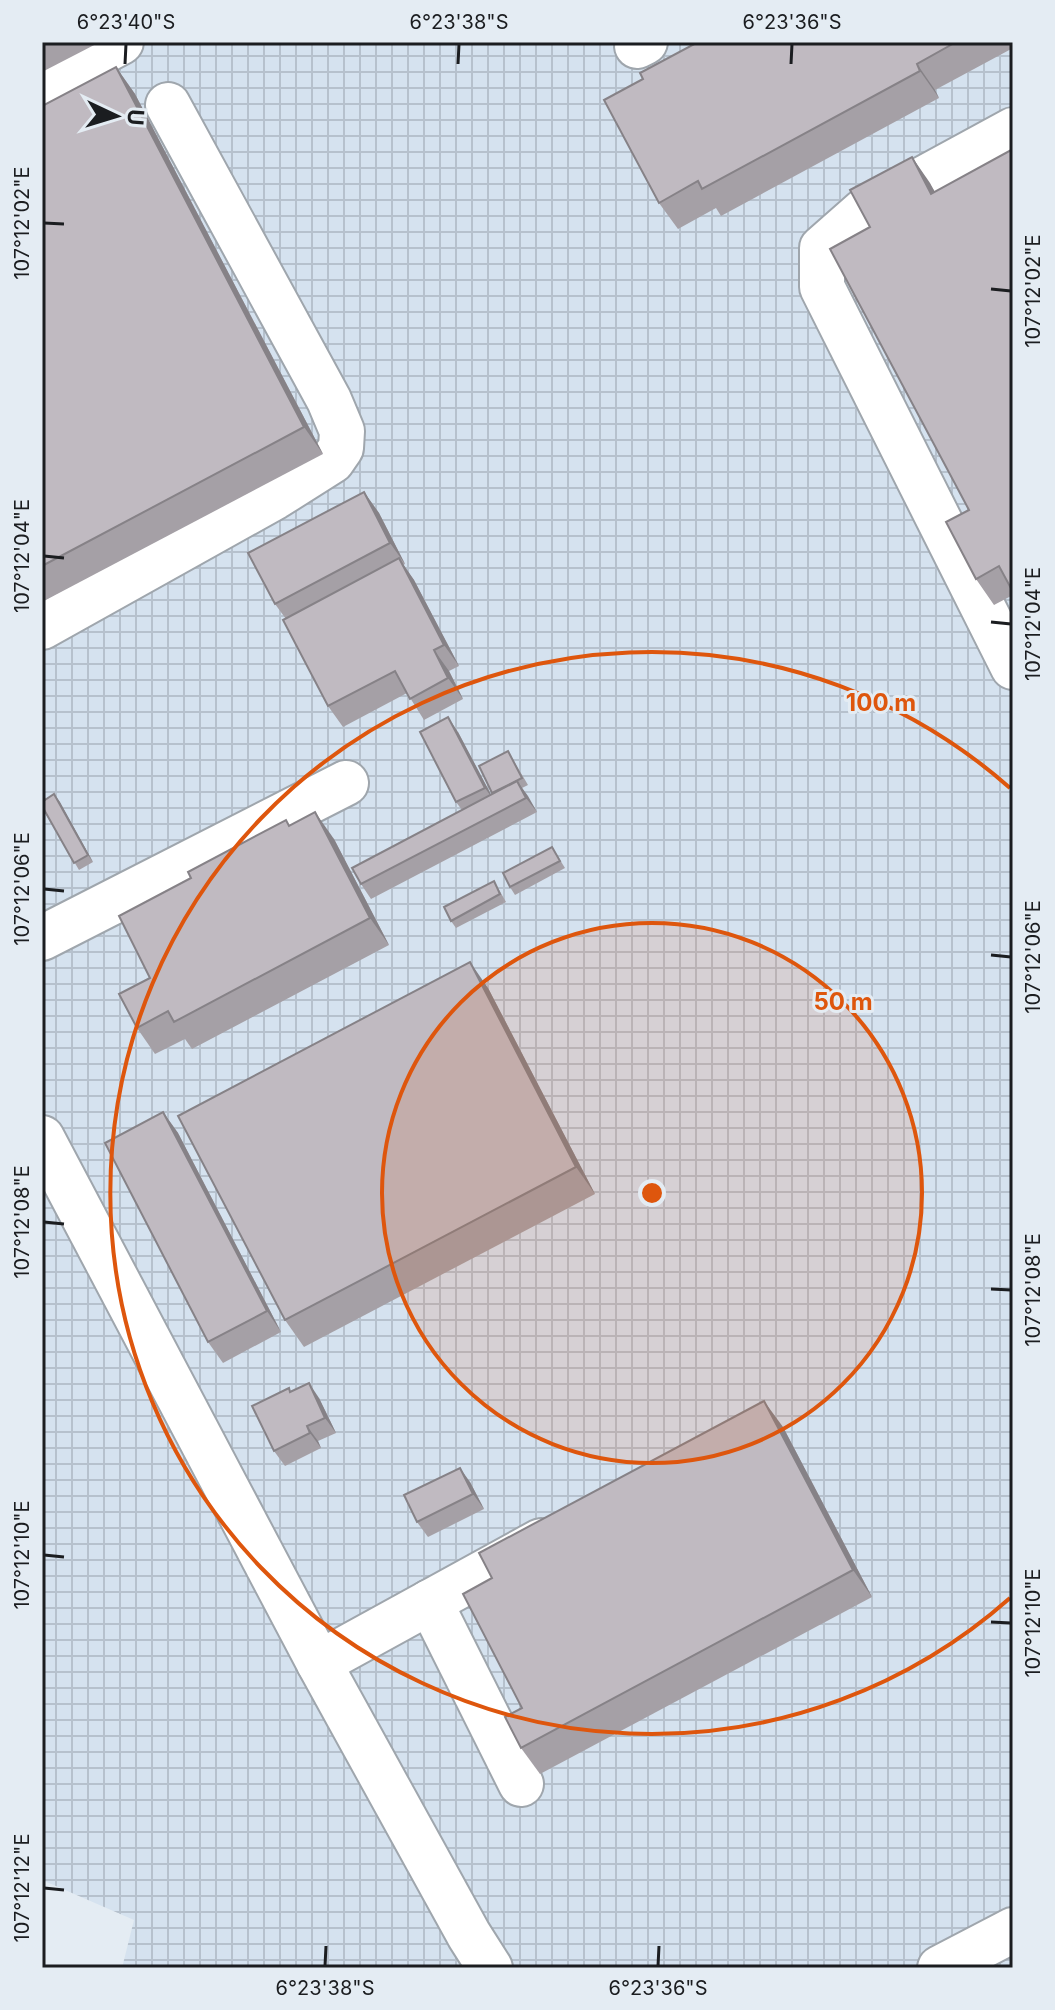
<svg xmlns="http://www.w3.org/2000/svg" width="1055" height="2010" viewBox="0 0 1055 2010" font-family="Inter,sans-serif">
<defs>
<pattern id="industrial-grid" width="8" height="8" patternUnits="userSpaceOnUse" patternTransform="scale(2)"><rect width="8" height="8" fill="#d5e2ef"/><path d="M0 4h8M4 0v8" fill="none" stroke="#b6c1cd"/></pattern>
</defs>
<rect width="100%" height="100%" fill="#e4ecf3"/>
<path fill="url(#industrial-grid)" d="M 42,42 L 1013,42 L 1013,1968 L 122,1968 L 134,1920 L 42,1880 Z"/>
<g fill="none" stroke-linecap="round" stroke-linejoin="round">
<defs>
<g id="minor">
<path d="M 637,46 L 645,42"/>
<path d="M 42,84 L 121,42"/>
<path d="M 1013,130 L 864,211 L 822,248 L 822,287 L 1013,667"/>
<path d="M 42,627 L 275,497 L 332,461 L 341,448 L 342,431 L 329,400 L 168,105"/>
<path d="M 42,938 L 346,783"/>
<path d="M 42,1138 L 319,1663 L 469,1935 L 490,1968"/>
<path d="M 430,1602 L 521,1784"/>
<path d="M 319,1663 L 541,1541"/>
<path d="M 940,1968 L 1013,1930"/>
</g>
</defs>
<use href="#minor" stroke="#9fa6ad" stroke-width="48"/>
<use href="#minor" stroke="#fff" stroke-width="44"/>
</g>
<g fill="#a5a0a6">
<path d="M 42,42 L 100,42 L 42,72 Z"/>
<path d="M 698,42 L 1013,42 L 1013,48 L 935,90 L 939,98 L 721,216 L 716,208 L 678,229 L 659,203 L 643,79 Z"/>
<path d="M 116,67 L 135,94 L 323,454 L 42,602 L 42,106 Z"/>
<path d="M 1013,149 L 1013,595 L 994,605 L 976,579 L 969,510 L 912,157 L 935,192 Z"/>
<path d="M 364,492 L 379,513 L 405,564 L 403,565 L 414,580 L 459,666 L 449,671 L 463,699 L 424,720 L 407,693 L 343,727 L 328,706 L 286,619 L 275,604 Z"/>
<path d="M 458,732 L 491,795 L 493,794 L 508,751 L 528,785 L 522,788 L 537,812 L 371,899 L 361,884 L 462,810 L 456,802 Z"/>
<path d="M 42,792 L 46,799 L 54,794 L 93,862 L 79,870 L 42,808 Z"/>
<path d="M 286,820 L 290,826 L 334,839 L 389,945 L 192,1049 L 185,1039 L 155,1054 L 137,1028 L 150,978 L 191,878 Z"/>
<path d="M 552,847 L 565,868 L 515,895 L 510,887 Z"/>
<path d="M 494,881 L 506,902 L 456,928 L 451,921 Z"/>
<path d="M 488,988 L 595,1194 L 304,1347 L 285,1320 Z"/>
<path d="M 163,1112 L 178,1133 L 281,1332 L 223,1363 L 208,1342 Z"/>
<path d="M 292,1392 L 319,1398 L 336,1433 L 318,1441 L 321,1448 L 285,1466 L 274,1451 Z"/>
<path d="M 783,1427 L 872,1597 L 540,1774 L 521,1748 L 522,1708 Z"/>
<path d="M 470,1482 L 484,1509 L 428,1537 L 417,1522 Z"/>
</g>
<g fill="#868287">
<path d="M 917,64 L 935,90 L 939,98 L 920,71 Z"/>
<path d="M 116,67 L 135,94 L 323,454 L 304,427 Z"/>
<path d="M 912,157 L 930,183 L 950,220 L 931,194 Z"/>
<path d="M 364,492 L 379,513 L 405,564 L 390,543 Z"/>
<path d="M 399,558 L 414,580 L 459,666 L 444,645 Z"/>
<path d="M 434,650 L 449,671 L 463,699 L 448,678 Z"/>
<path d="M 448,717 L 458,732 L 495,802 L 485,788 Z"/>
<path d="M 517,781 L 528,796 L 537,812 L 526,798 Z"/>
<path d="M 54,794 L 60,802 L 93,862 L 88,855 Z"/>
<path d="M 315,812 L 334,839 L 389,945 L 370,918 Z"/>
<path d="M 470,962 L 488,988 L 595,1194 L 576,1167 Z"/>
<path d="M 163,1112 L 178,1133 L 281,1332 L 267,1311 Z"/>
<path d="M 309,1383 L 319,1398 L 336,1433 L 325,1418 Z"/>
<path d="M 764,1401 L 783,1427 L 872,1597 L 853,1570 Z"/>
<path d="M 307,1426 L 318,1441 L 321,1448 L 310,1433 Z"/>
<path d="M 460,1468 L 470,1482 L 484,1509 L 473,1494 Z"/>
</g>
<g fill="#c0bac1" stroke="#868287" stroke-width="2">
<path d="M 698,42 L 956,42 L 917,64 L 920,71 L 702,189 L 698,181 L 659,203 L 604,100 L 643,79 L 640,73 Z"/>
<path d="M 116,67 L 304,427 L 42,566 L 42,106 Z"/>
<path d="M 1013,149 L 1013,592 L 999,566 L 976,579 L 946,522 L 969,510 L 830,249 L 870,227 L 850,190 L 912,157 L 931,194 Z"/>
<path d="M 364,492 L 390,543 L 275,604 L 248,553 Z"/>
<path d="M 399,558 L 444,645 L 434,650 L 448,678 L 410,699 L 395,671 L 328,706 L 283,620 Z"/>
<path d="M 448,717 L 485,788 L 456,802 L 420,732 Z"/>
<path d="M 508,751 L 522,778 L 492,793 L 479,766 Z"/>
<path d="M 517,781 L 526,798 L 361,884 L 352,868 Z"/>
<path d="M 54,794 L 88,855 L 74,863 L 42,806 L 42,802 Z"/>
<path d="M 315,812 L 370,918 L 174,1022 L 168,1011 L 137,1028 L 119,994 L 150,978 L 119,916 L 191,878 L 188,872 L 286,820 L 289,826 Z"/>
<path d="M 552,847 L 560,861 L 510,887 L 503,873 Z"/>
<path d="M 494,881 L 500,894 L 451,921 L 444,907 Z"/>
<path d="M 470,962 L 576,1167 L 285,1320 L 178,1116 Z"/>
<path d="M 163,1112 L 267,1311 L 208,1342 L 105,1143 Z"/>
<path d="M 309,1383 L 325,1418 L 307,1426 L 310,1433 L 274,1451 L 252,1406 L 289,1388 L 290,1392 Z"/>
<path d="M 764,1401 L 853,1570 L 521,1748 L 505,1717 L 522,1708 L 463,1594 L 492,1578 L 479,1553 Z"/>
<path d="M 460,1468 L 473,1494 L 417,1522 L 404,1495 Z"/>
</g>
<path fill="none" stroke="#1b1d20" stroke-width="3" d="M 125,64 L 126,44M 458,64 L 459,44M 791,64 L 792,44M 44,223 L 64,224M 991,289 L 1011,291M 44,556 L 64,558M 991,622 L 1011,624M 44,889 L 64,891M 991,955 L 1011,957M 44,1222 L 64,1224M 991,1289 L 1011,1290M 44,1555 L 64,1557M 991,1622 L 1011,1623M 44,1888 L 64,1890M 325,1966 L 326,1946M 658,1966 L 659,1946"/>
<circle cx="652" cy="1193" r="270" fill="#de560d" fill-opacity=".12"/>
<g fill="none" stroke="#de560d" stroke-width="4">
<circle cx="652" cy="1193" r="270"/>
<path d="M1010 1598A541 541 0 1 1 1010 788"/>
</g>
<circle cx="652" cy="1193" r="12" fill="#de560d" stroke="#e4ecf3" stroke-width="4"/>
<g font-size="24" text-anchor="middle" font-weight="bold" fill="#de560d" stroke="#e4ecf3" stroke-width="6" stroke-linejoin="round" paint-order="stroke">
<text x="881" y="711">100 m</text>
<text x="843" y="1010">50 m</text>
</g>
<rect width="1055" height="2010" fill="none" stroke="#e4ecf3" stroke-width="88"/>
<g transform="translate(116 116) rotate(94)" stroke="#e4ecf3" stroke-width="6" paint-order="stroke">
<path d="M0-6L14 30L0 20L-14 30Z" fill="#1b1d20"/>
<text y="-12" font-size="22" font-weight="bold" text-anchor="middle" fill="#1b1d20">U</text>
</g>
<rect x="44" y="44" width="967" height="1922" fill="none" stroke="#1b1d20" stroke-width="3"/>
<g font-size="20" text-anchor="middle" fill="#1b1d20">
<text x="126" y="29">6°23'40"S</text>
<text x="459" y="29">6°23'38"S</text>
<text x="792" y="29">6°23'36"S</text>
<text transform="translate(22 223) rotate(-90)" y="7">107°12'02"E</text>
<text transform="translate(1033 291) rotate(-90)" y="7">107°12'02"E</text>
<text transform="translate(22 556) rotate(-90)" y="7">107°12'04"E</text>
<text transform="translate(1033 624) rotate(-90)" y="7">107°12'04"E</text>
<text transform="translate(22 889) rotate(-90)" y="7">107°12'06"E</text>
<text transform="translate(1033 957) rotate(-90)" y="7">107°12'06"E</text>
<text transform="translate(22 1222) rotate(-90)" y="7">107°12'08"E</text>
<text transform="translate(1033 1290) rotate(-90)" y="7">107°12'08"E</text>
<text transform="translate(22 1555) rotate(-90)" y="7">107°12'10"E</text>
<text transform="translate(1033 1623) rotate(-90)" y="7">107°12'10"E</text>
<text transform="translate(22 1888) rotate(-90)" y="7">107°12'12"E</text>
<text x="325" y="1995">6°23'38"S</text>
<text x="658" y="1995">6°23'36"S</text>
</g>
</svg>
